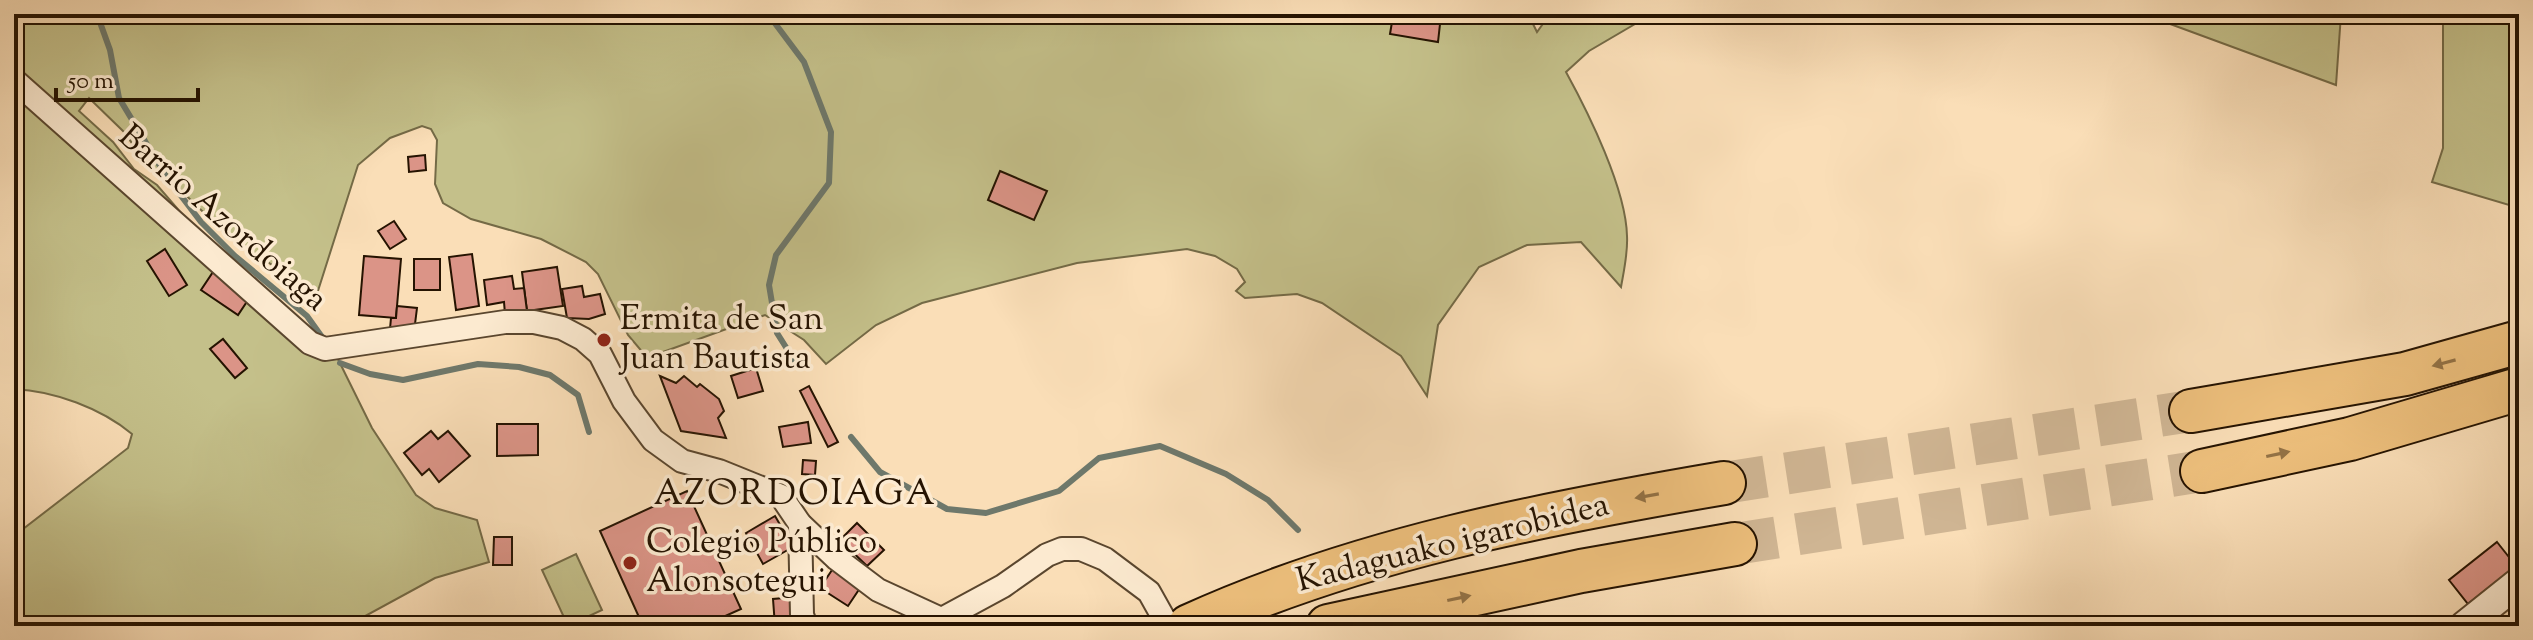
<svg xmlns="http://www.w3.org/2000/svg" width="2533" height="640" viewBox="0 0 2533 640" font-family="'Sorts Mill Goudy',serif">
<rect width="100%" height="100%" fill="#fadeb7"/>
<filter id="stains"><feTurbulence type="fractalNoise" baseFrequency=".0025" numOctaves="4"/><feColorMatrix values="0 0 0 0 .2 0 0 0 0 .09 0 0 0 0 .02 0 0 0 .5 -.17"/></filter>
<radialGradient id="worn" r=".72"><stop offset=".6" stop-color="#630" stop-opacity="0"/><stop offset="1" stop-color="#630" stop-opacity=".3"/></radialGradient>
<g fill="#c4c08a" stroke="#746a46" stroke-width="2">
<path d="M 14,14 L 1528,14 L 1537,32 L 1550,14 L 1652,14 L 1589,51 L 1566,72 C 1589,114 1626,189 1627,236 C 1628,253 1624,270 1621,287 L 1581,242 L 1527,245 L 1479,267 L 1438,325 L 1427,396 L 1401,356 L 1322,303 L 1297,294 L 1245,298 L 1236,291 L 1245,282 L 1237,269 L 1215,256 L 1187,249 L 1077,263 L 922,303 L 876,325 L 826,364 L 804,340 L 765,315 L 663,352 L 644,354 L 628,335 L 598,274 L 586,262 L 541,239 L 471,219 L 443,203 L 435,184 L 437,140 L 431,129 L 422,126 L 390,138 L 358,165 L 317,294 L 229,237 L 166,176 L 148,166 L 124,132 L 89,98 L 79,111 L 113,142 L 134,169 L 157,185 L 207,243 L 331,345 L 372,428 L 416,495 L 435,508 L 477,520 L 489,562 L 435,578 L 347,626 L 14,626 L 14,536 L 128,448 L 132,434 C 101,408 54,391 14,389 Z"/>
<path d="M 2143,14 L 2341,14 L 2336,85 Z"/>
<path d="M 2443,14 L 2519,14 L 2519,208 L 2432,182 L 2443,148 Z"/>
<path d="M 576,554 L 602,610 L 568,626 L 542,570 Z"/>
</g>
<g fill="none" stroke-linecap="round" stroke-linejoin="round">
<g stroke="#6e786b" stroke-width="6">
<path d="M 97,14 L 110,50 L 119,98 L 166,176 L 201,222 L 235,256 L 307,316 L 322,337"/>
<path d="M 768,14 L 804,62 L 831,132 L 829,183 L 776,255 L 769,285 L 777,333 L 794,360"/>
<path d="M 340,363 L 370,374 L 403,380 L 478,364 L 519,367 L 550,375 L 578,395 L 589,432"/>
<path d="M 851,437 L 880,472 L 947,509 L 986,513 L 1059,491 L 1099,458 L 1160,446 L 1226,474 L 1268,500 L 1298,530"/>
</g>
</g>
<g fill="#db9487" stroke="#251301" stroke-width="2">
<path d="M 1393,16 L 1440,24 L 1438,42 L 1390,34 Z"/>
<path d="M 425,155 L 426,170 L 409,172 L 408,157 Z"/>
<path d="M 1000,171 L 1047,191 L 1034,220 L 988,200 Z"/>
<path d="M 394,221 L 406,239 L 390,249 L 378,231 Z"/>
<path d="M 165,249 L 187,285 L 169,296 L 147,261 Z"/>
<path d="M 472,254 L 479,306 L 456,310 L 449,257 Z"/>
<path d="M 364,256 L 401,259 L 396,318 L 359,315 Z"/>
<rect x="414" y="259" width="26" height="31"/>
<path d="M 557,267 L 563,306 L 527,311 L 522,272 Z"/>
<path d="M 213,272 L 250,297 L 238,315 L 201,290 Z"/>
<path d="M 512,276 L 514,289 L 524,288 L 527,311 L 505,314 L 504,302 L 487,305 L 484,280 Z"/>
<path d="M 582,286 L 584,297 L 600,294 L 605,314 L 589,319 L 567,318 L 562,289 Z"/>
<path d="M 397,306 L 417,308 L 414,332 L 390,329 L 391,318 L 396,318 Z"/>
<path d="M 223,339 L 247,368 L 235,378 L 210,349 Z"/>
<path d="M 756,368 L 763,391 L 738,398 L 731,376 Z"/>
<path d="M 660,376 L 676,383 L 684,376 L 697,387 L 700,384 L 719,399 L 724,411 L 718,418 L 726,438 L 681,431 Z"/>
<path d="M 809,386 L 838,442 L 828,447 L 800,391 Z"/>
<path d="M 808,422 L 811,443 L 783,447 L 779,427 Z"/>
<path d="M 497,424 L 538,424 L 538,455 L 497,456 Z"/>
<path d="M 431,431 L 438,439 L 448,431 L 470,456 L 439,482 L 429,469 L 422,475 L 404,453 Z"/>
<path d="M 803,460 L 816,461 L 815,475 L 802,474 Z"/>
<path d="M 687,491 L 741,609 L 703,626 L 643,626 L 600,531 Z"/>
<path d="M 775,516 L 793,547 L 763,564 L 746,533 Z"/>
<path d="M 857,523 L 884,550 L 867,566 L 840,540 Z"/>
<path d="M 494,537 L 512,537 L 512,565 L 493,565 Z"/>
<path d="M 2497,542 L 2516,566 L 2468,604 L 2449,580 Z"/>
<path d="M 834,567 L 862,585 L 848,606 L 820,588 Z"/>
<path d="M 795,597 L 798,626 L 775,626 L 773,599 Z"/>
</g>
<g fill="none" stroke-linecap="round" stroke-linejoin="round">
<g stroke="#cfb593" stroke-width="42" stroke-dasharray="42 21" stroke-linecap="butt">
<path d="M 1724,483 L 2191,411"/>
<path d="M 1735,544 L 2202,471"/>
</g>
<defs>
<g id="minor">
<path d="M 14,80 L 310,343 L 325,349 L 505,322 L 534,322 L 562,328 L 583,339 L 600,354 L 624,401 L 653,440 L 682,461 L 719,471 L 781,496 L 800,524 L 837,559 L 878,590 L 941,619"/>
<path d="M 800,524 L 802,615 L 806,626"/>
<path d="M 931,625 L 1003,586 L 1047,555 L 1062,549 L 1081,549 L 1105,559 L 1149,592 L 1168,626"/>
</g>
<path id="tertiary" d="M 2464,626 L 2519,582"/>
<g id="motorway">
<path d="M 2191,411 L 2405,374 L 2519,342"/>
<path d="M 2202,471 L 2350,439 L 2519,389"/>
<path d="M 1189,626 C 1358,549 1542,514 1724,483"/>
<path d="M 1328,626 L 1581,571 L 1735,544"/>
</g>
</defs>
<use href="#minor" stroke="#5a462e" stroke-width="26"/>
<use href="#tertiary" stroke="#5a462e" stroke-width="32"/>
<use href="#motorway" stroke="#251301" stroke-width="46"/>
<use href="#minor" stroke="#fcead0" stroke-width="22"/>
<use href="#tertiary" stroke="#fcead0" stroke-width="28"/>
<use href="#motorway" stroke="#edbf7c" stroke-width="42"/>
</g>
<defs><path id="oneway-solid" d="M-6-.8H1V-3.2L6.5 0L1 3.2V.8H-6Z" transform="scale(2)"/></defs>
<g fill="#937245">
<use href="#oneway-solid" transform="translate(2444 363) rotate(165)"/>
<use href="#oneway-solid" transform="translate(2278 454) rotate(-12)"/>
<use href="#oneway-solid" transform="translate(1647 496) rotate(170)"/>
<use href="#oneway-solid" transform="translate(1459 598) rotate(-12)"/>
</g>
<g fill="#8f2418" stroke="#fcead0" stroke-width="3">
<circle cx="604" cy="340" r="8"/>
<circle cx="630" cy="563" r="8"/>
</g>
<g text-anchor="middle" dominant-baseline="central" stroke-width="7" stroke-linejoin="round" paint-order="stroke">
<g font-size="34" fill="#251301" stroke="#fcead0">
<text transform="translate(222 219) rotate(41)">Barrio Azordoiaga</text>
<text transform="translate(1453 544) rotate(-14)">Kadaguako igarobidea</text>
</g>
<g font-size="34" fill="#251301" stroke="#fcead0" text-anchor="start">
<text x="620" y="320">Ermita de San<tspan x="620" dy="39">Juan Bautista</tspan></text>
<text x="646" y="543">Colegio Público<tspan x="646" dy="39">Alonsotegui</tspan></text>
</g>
<g font-size="36" letter-spacing="2" fill="#251301" stroke="#fcead0">
<text x="795" y="495">AZORDOIAGA</text>
</g>
</g>
<rect width="2533" height="640" fill="none" stroke="#fadeb7" stroke-width="48"/>
<rect x="16" y="16" width="2501" height="608" fill="none" stroke="#251301" stroke-width="4"/>
<rect x="24" y="24" width="2485" height="592" fill="none" stroke="#251301" stroke-width="2"/>
<path d="M56 88v12h142v-12" fill="none" stroke="#251301" stroke-width="4"/>
<text x="68" y="88" font-size="24" fill="#251301" stroke="#fcead0" stroke-width="6" paint-order="stroke">50 m</text>
<rect width="100%" height="100%" filter="url(#stains)"/>
<rect width="100%" height="100%" fill="url(#worn)"/>
</svg>
